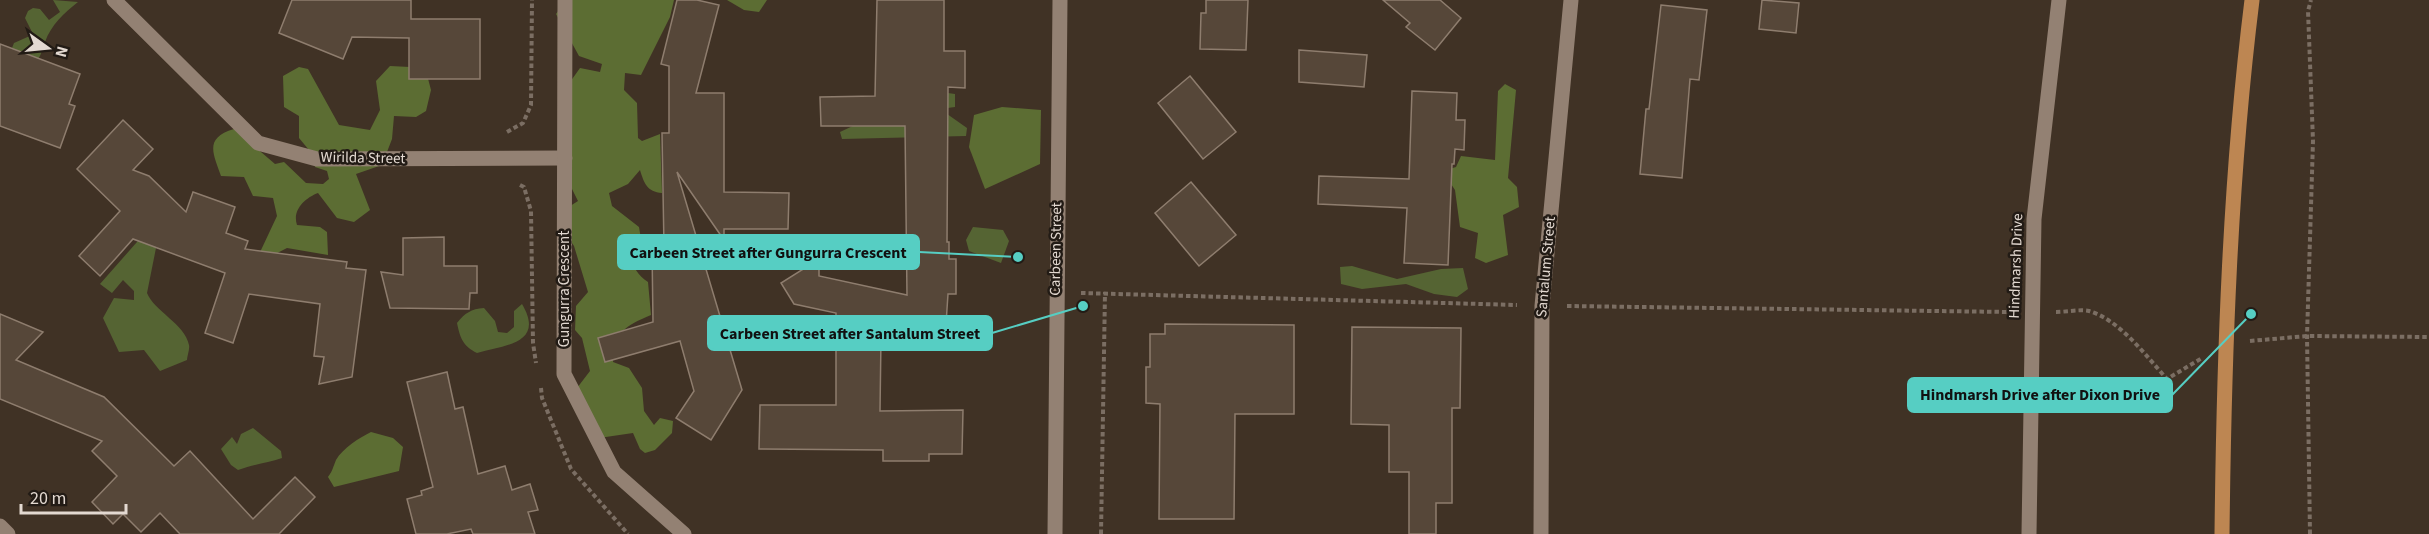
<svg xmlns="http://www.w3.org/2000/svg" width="2429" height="534" viewBox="0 0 2429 534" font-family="'Source Sans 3',sans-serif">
<rect width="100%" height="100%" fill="#403225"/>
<g fill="#556433">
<path d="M 53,0 L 78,2 C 64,13 51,25 45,42 C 40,55 42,56 32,66 L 6,51 L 12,48 L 14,43 L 32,35 L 32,32 L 25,18 L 28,11 L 33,8 L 40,9 L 49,20 L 60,12 Z"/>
<path d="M 948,93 L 955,94 L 955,107 L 940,109 L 967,128 L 966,136 L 842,139 L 840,132 L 857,124 L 945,97 Z"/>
<path d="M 159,217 L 162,218 L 147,293 C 154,311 185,324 189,345 C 190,349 187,356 187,360 L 160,371 L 144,350 L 119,352 L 103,318 L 114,298 L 134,300 L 134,291 L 123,280 L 112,293 L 100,284 Z"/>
<path d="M 973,227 L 1003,230 L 1009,241 L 1001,263 L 969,251 L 966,240 Z"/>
<path d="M 1352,266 L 1397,279 L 1441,269 L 1463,268 L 1468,289 L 1457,297 L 1434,294 L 1406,284 L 1362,289 L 1341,284 L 1340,267 Z"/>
<path d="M 522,304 C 545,343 506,345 477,353 C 463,346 460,338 457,323 C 465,313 471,309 484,308 L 495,321 L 498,332 L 507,333 L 514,327 L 514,311 Z"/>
<path d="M 253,428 L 281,451 L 282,458 C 267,463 254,464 238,470 L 231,465 L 221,449 L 232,437 L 237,444 L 241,434 Z"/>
</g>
<g fill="#5c6d33">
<path d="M 566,0 L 674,0 L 670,17 L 641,75 L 625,73 L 624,90 L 637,103 L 638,138 L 642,141 L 660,134 L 662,193 C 647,192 644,183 640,170 L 628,184 L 609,193 L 612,206 L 639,227 L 642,245 L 629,255 C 633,266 638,276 648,282 L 651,315 C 625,326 614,332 613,362 L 629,368 L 642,388 L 644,411 L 654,425 L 660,418 L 673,421 L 672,433 L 655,450 L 645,453 L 640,449 L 633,433 L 599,438 L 577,388 L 590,371 L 582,338 L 575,330 L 576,306 L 588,292 L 574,246 L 566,234 L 567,208 L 578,201 L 571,187 L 558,99 L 580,68 L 600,72 L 602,64 L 579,56 L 556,14 Z"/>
<path d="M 727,0 L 767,0 L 759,12 L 744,10 Z"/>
<path d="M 390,66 L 410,67 L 426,71 L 431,90 L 426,111 L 416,117 L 394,116 L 392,139 L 382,165 L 356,174 L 370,210 L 354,222 L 337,218 L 318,193 C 305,198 292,210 297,225 L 320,227 L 327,232 L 328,255 L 287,248 L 254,265 L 277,216 L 273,198 L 253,196 L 244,177 L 221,176 C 213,153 204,138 234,129 L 275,164 L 284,162 L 306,183 L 323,184 L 329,179 L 327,171 L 315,167 L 314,156 L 299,138 L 299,116 L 284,107 L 283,76 L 299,67 L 308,69 L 339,125 L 370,130 L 380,110 L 376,81 Z"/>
<path d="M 1505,84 L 1516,90 L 1508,178 L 1517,187 L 1519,207 L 1503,215 L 1508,255 L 1486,263 L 1475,258 L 1478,233 L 1460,227 L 1455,190 L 1447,178 L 1446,170 L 1456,167 L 1461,156 L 1495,160 L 1498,91 Z"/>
<path d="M 1002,107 L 1041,110 L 1040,164 L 985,189 L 969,147 L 974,115 Z"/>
<path d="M 371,432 L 393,438 L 403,447 L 399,471 L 334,487 L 328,477 C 333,470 333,467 336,460 C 343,448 359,438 371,432 Z"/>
</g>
<g fill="#564739" stroke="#8e7d6e" stroke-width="1.5">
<path d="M 292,0 L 411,0 L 411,19 L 480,19 L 480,79 L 409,79 L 409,38 L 352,37 L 343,59 L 279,33 Z"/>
<path d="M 677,0 L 697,0 L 719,5 L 696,93 L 724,93 L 724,192 L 789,193 L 788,229 L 724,229 L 724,240 L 677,172 L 742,390 L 711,440 L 676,418 L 694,391 L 680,341 L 605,362 L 598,338 L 653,322 L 652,249 L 664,248 L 662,133 L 669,133 L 669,66 L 661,64 Z"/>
<path d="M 877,0 L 944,0 L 944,51 L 965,51 L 965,88 L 948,87 L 947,242 L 949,242 L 949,259 L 956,259 L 956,294 L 948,294 L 945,339 L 881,338 L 880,411 L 963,410 L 962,454 L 929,454 L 929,461 L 883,461 L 883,450 L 759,449 L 760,405 L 836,405 L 836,313 L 794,304 L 781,283 L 819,259 L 819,276 L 907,295 L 905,126 L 821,126 L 820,97 L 875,96 Z"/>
<path d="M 1206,0 L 1248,0 L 1246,50 L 1200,49 L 1201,13 L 1206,13 Z"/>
<path d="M 1383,0 L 1440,0 L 1461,18 L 1435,50 L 1406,27 L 1410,23 Z"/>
<path d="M 1762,0 L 1799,3 L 1796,33 L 1759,29 Z"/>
<path d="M 1661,5 L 1707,10 L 1699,80 L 1690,79 L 1682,178 L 1640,174 L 1646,109 L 1649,109 Z"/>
<path d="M 0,44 L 80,74 L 69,104 L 75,106 L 60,148 L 0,126 Z"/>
<path d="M 1299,50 L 1367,55 L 1364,87 L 1299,82 Z"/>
<path d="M 1190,76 L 1236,132 L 1203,159 L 1158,103 Z"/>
<path d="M 1412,91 L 1457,93 L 1456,120 L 1465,120 L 1464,150 L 1455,149 L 1454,164 L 1452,164 L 1448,265 L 1404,263 L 1407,208 L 1318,204 L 1319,176 L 1409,179 Z"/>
<path d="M 123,120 L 153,149 L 133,170 L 149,176 L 186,212 L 193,192 L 235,207 L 226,233 L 248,241 L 245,249 L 347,262 L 346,268 L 366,270 L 352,377 L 319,384 L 324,357 L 314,356 L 320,304 L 249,294 L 233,343 L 205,333 L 225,273 L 133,239 L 100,276 L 79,256 L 120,211 L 77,169 Z"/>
<path d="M 1191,182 L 1236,235 L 1199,266 L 1155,213 Z"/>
<path d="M 444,237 L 444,266 L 477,266 L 477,293 L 470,293 L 469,309 L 390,308 L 381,272 L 403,275 L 403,238 Z"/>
<path d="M 0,314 L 43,332 L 16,360 L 104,397 L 174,466 L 190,451 L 253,519 L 295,477 L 315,497 L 279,534 L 180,534 L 160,513 L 141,532 L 123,514 L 113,524 L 92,502 L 117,476 L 92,451 L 102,441 L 0,399 Z"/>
<path d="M 1165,324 L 1294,325 L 1294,414 L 1235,414 L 1234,519 L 1159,519 L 1160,404 L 1146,403 L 1146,367 L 1150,367 L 1150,334 L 1165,334 Z"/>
<path d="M 1352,327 L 1461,328 L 1460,408 L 1452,408 L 1452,503 L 1436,503 L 1436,534 L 1409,534 L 1409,472 L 1389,472 L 1389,425 L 1351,424 Z"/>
<path d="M 447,372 L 455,409 L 463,407 L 478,474 L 505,466 L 512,490 L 530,484 L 538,510 L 528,512 L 535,534 L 473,534 L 471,529 L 447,534 L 416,534 L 407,499 L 422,495 L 421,491 L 433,487 L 407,382 Z"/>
</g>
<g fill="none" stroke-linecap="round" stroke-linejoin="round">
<g stroke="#7b6e63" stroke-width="4" stroke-dasharray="4.5 3" stroke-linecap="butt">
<path d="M 507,132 L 523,123 L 531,105 L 532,0"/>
<path d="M 520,185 L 524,187 L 531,211 L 533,343 L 536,363"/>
<path d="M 1081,293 L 1517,305"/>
<path d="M 1567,306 L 2009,312"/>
<path d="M 2056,312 C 2066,312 2080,309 2089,311 C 2120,320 2146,356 2167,379 L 2202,358"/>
<path d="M 2250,341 L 2307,336 L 2429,337"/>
<path d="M 541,388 L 542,398 L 571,469 L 628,534"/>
<path d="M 1101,534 L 1105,292"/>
<path d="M 2310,534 L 2307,336 L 2313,141 L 2308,11 L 2311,0"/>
</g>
<g stroke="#938173" stroke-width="15">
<path d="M 114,0 L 258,143 L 317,159 L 565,158"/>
<path d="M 565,0 L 564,374 L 614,472 L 684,534"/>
<path d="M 0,526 L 8,534"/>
<path d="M 1055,534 L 1060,0"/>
<path d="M 1541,534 L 1542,306 L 1571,0"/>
<path d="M 2029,534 L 2034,219 L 2059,0"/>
</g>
<path stroke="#bd8652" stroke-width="15" d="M 2222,534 C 2224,355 2230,177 2252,0"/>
</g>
<g text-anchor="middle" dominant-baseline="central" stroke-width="5" stroke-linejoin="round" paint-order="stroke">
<g font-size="15" fill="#e3d9d1" stroke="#221b15">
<text transform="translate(363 158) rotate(1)">Wirilda Street</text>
<text transform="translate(1056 249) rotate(-89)">Carbeen Street</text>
<text transform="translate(2016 266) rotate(-88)">Hindmarsh Drive</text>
<text transform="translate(1546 267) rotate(-85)">Santalum Street</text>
<text transform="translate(564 289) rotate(-90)">Gungurra Crescent</text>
</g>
</g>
<path fill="none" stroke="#56cec3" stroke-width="2" d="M1018 257L919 252M1083 306L992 333M2251 314L2172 395"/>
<g fill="#56cec3" stroke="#221b15" stroke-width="2">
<circle cx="1018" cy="257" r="6"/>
<circle cx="1083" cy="306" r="6"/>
<circle cx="2251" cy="314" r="6"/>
</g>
<g fill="#56cec3" stroke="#56cec3" stroke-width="2">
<rect x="618" y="235" width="301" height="34" rx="6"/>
<rect x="708" y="316" width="284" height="34" rx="6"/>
<rect x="1908" y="378" width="264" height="34" rx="6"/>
</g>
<g font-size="16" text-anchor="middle" font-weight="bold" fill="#111">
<text x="768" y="258">Carbeen Street after Gungurra Crescent</text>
<text x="850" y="339">Carbeen Street after Santalum Street</text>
<text x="2040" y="400">Hindmarsh Drive after Dixon Drive</text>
</g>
<g transform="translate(48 48) rotate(105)" stroke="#221b15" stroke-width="4.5" paint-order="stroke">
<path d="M0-4.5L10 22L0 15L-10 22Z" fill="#e3d9d1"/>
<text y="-9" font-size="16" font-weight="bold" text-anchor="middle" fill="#e3d9d1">N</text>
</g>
<path d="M21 504v9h105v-9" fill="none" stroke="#e3d9d1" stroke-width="3"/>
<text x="30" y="504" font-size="18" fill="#e3d9d1" stroke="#221b15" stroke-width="4.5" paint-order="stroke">20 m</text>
</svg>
